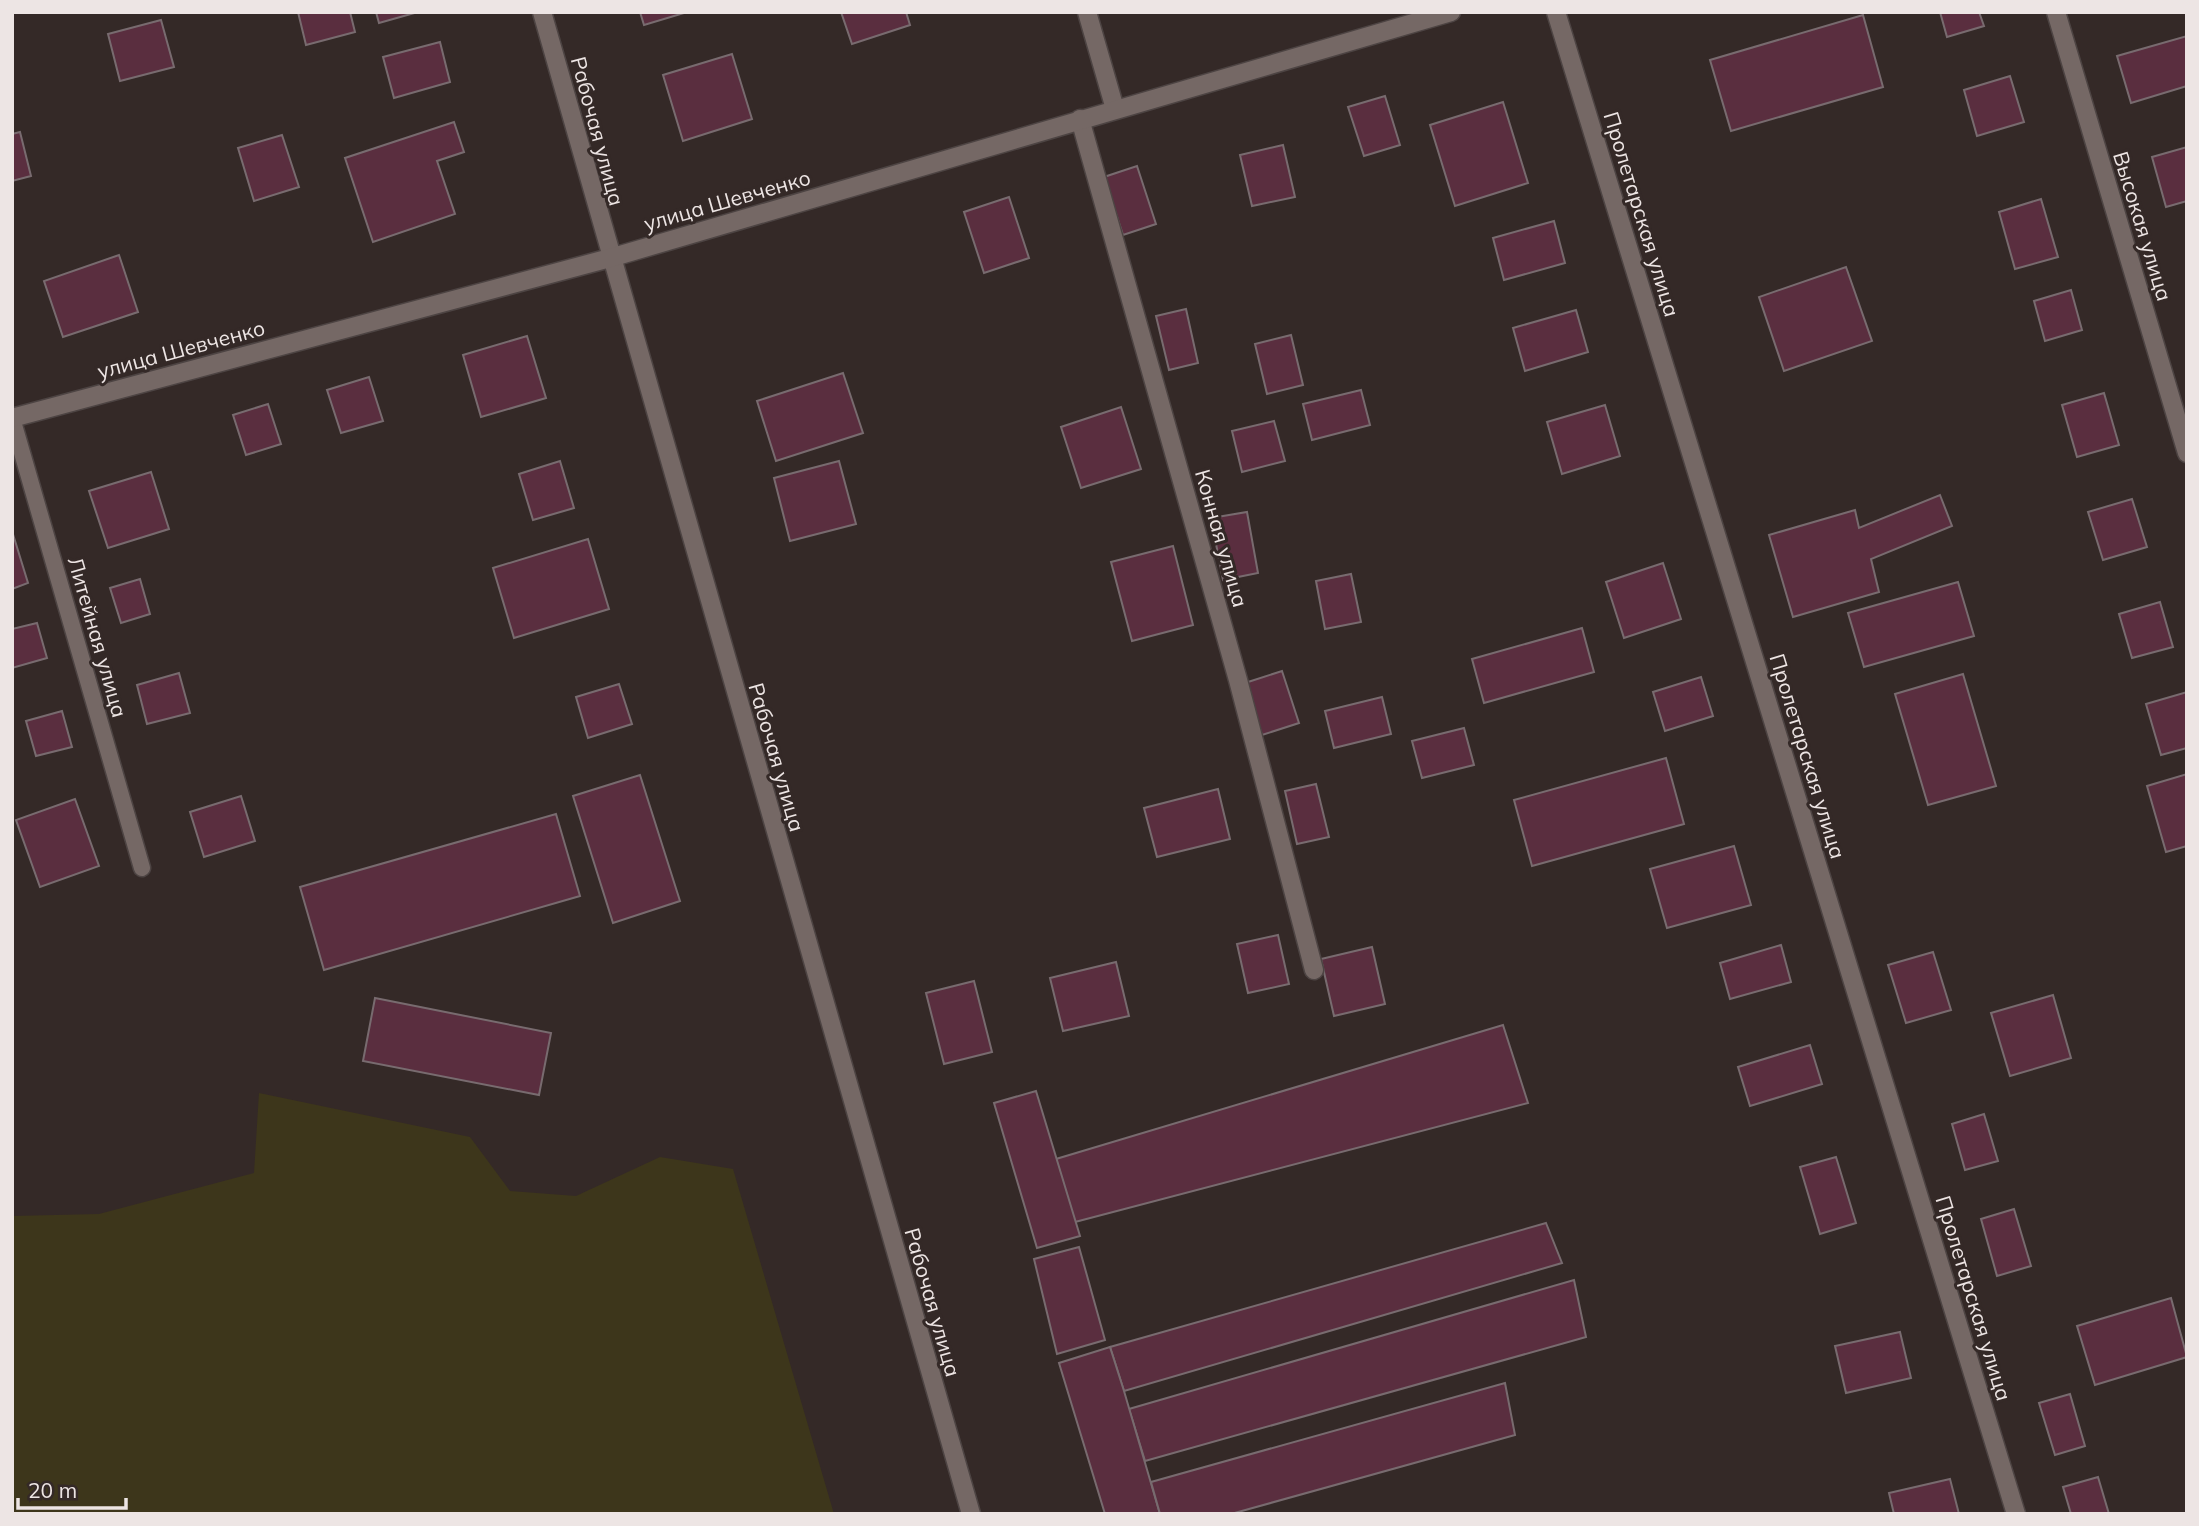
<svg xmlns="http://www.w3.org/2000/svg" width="2199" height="1526" viewBox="0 0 2199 1526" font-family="Mulish,sans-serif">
<rect width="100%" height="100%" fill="#342927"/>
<path fill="#3d361b" d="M 259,1093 L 470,1137 L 510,1191 L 576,1196 L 660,1157 L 733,1169 L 834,1514 L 12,1514 L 12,1216 L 99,1214 L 254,1173 Z"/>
<g fill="#5a2e3f" stroke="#786b6f" stroke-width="2">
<path d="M 298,12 L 350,12 L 355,32 L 306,45 Z"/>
<path d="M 376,12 L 418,12 L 379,23 Z"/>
<path d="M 640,12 L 684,12 L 684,13 L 644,25 Z"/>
<path d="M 841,12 L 906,12 L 910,25 L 852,44 Z"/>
<path d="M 1940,12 L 1979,12 L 1984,26 L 1947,37 Z"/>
<path d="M 1863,15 L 1883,87 L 1731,131 L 1710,60 Z"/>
<path d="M 161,20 L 174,67 L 120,81 L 108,34 Z"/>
<path d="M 2187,36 L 2187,86 L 2131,103 L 2117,56 Z"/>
<path d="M 440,42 L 450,82 L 394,98 L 383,57 Z"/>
<path d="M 732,54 L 752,119 L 683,141 L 663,75 Z"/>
<path d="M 2010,76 L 2024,122 L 1977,136 L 1964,90 Z"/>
<path d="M 1385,96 L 1400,145 L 1364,156 L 1348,107 Z"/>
<path d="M 1503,102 L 1528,183 L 1455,206 L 1430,125 Z"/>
<path d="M 454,122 L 464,152 L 437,161 L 455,214 L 373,242 L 345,158 Z"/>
<path d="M 20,132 L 31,176 L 12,181 L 12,134 Z"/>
<path d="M 282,135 L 299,187 L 254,201 L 238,148 Z"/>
<path d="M 1283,145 L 1295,197 L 1252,206 L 1240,155 Z"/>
<path d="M 2187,147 L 2187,201 L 2166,207 L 2152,157 Z"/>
<path d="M 1137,166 L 1156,224 L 1123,235 L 1104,177 Z"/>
<path d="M 1009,197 L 1029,258 L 984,273 L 964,212 Z"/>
<path d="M 2041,199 L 2058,257 L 2015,269 L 1999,212 Z"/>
<path d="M 1554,221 L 1565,263 L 1504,280 L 1493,238 Z"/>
<path d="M 119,255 L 138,312 L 63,337 L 44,281 Z"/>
<path d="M 1846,267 L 1872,341 L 1784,371 L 1759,297 Z"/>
<path d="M 2071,290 L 2082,330 L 2045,341 L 2034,301 Z"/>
<path d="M 1186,309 L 1198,363 L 1169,370 L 1156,316 Z"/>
<path d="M 1576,310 L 1588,352 L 1525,371 L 1513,328 Z"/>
<path d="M 1291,335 L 1303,385 L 1267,394 L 1255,344 Z"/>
<path d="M 527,336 L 546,398 L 481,417 L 463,355 Z"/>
<path d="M 843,373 L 863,433 L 776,461 L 757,401 Z"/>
<path d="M 369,377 L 383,421 L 341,433 L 327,390 Z"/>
<path d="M 1361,390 L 1370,425 L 1312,440 L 1303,404 Z"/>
<path d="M 2104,393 L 2119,445 L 2077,457 L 2062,405 Z"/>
<path d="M 268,404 L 281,444 L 246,455 L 233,415 Z"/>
<path d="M 1605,405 L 1620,456 L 1562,474 L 1547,422 Z"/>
<path d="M 1121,407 L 1141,469 L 1081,488 L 1061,427 Z"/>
<path d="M 1274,421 L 1285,461 L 1242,472 L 1232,431 Z"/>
<path d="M 560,461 L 574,508 L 533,520 L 519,474 Z"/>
<path d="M 839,461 L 856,524 L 790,541 L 774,478 Z"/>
<path d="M 151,472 L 169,529 L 108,548 L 89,491 Z"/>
<path d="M 1940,495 L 1952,526 L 1871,559 L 1879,592 L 1793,617 L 1769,535 L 1855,510 L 1859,528 Z"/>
<path d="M 2132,499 L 2147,547 L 2103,560 L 2088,512 Z"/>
<path d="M 1247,512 L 1258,573 L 1223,580 L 1211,518 Z"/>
<path d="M 12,531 L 28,583 L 12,589 Z"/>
<path d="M 588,539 L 609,609 L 514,638 L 493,568 Z"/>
<path d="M 1173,546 L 1193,625 L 1132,641 L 1111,562 Z"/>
<path d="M 1663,563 L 1681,619 L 1624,638 L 1606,582 Z"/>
<path d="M 1351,574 L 1361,622 L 1325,629 L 1316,581 Z"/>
<path d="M 140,579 L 150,614 L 121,623 L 110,588 Z"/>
<path d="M 1958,582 L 1974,636 L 1864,667 L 1848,613 Z"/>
<path d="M 2160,602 L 2173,647 L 2132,658 L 2119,614 Z"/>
<path d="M 37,623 L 47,658 L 12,668 L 12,629 Z"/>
<path d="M 1582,628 L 1594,672 L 1484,703 L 1472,659 Z"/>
<path d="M 1282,671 L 1299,723 L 1262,735 L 1245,683 Z"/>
<path d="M 179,673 L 190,713 L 147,724 L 137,685 Z"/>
<path d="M 1963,674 L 1996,786 L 1928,805 L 1895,694 Z"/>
<path d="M 1701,677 L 1713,716 L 1665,731 L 1653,692 Z"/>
<path d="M 619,684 L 632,724 L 588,738 L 576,697 Z"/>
<path d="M 2187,692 L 2187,748 L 2161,755 L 2146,704 Z"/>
<path d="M 1382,697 L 1391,734 L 1334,748 L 1325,711 Z"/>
<path d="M 62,711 L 72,747 L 36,756 L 26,721 Z"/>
<path d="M 1464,728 L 1474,765 L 1422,778 L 1412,741 Z"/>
<path d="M 1666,758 L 1684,824 L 1532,866 L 1514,800 Z"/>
<path d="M 2187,774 L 2187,846 L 2166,852 L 2147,786 Z"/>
<path d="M 640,775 L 680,901 L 613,923 L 573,796 Z"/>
<path d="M 1316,784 L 1329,837 L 1297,844 L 1285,791 Z"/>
<path d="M 1218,789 L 1230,839 L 1157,857 L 1144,808 Z"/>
<path d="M 241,796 L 255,841 L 204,857 L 190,812 Z"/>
<path d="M 75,799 L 99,866 L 40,887 L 16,820 Z"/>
<path d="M 556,814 L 580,896 L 324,970 L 300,887 Z"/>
<path d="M 1734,846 L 1751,905 L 1667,928 L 1650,869 Z"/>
<path d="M 1278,935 L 1289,984 L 1248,993 L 1237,944 Z"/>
<path d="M 1781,945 L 1791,982 L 1730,999 L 1720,963 Z"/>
<path d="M 1372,947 L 1385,1004 L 1334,1016 L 1321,959 Z"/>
<path d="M 1933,952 L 1951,1010 L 1906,1023 L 1888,965 Z"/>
<path d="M 1116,962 L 1129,1016 L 1063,1031 L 1050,978 Z"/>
<path d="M 974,981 L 992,1052 L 944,1064 L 926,993 Z"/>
<path d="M 2053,995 L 2071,1058 L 2010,1076 L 1991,1013 Z"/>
<path d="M 375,998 L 551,1033 L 539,1095 L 363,1061 Z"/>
<path d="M 1503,1025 L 1528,1103 L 1075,1222 L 1056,1159 Z"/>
<path d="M 1810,1045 L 1822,1084 L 1750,1106 L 1738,1067 Z"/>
<path d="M 1036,1091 L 1080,1236 L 1037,1248 L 994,1103 Z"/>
<path d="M 1984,1114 L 1998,1161 L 1965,1170 L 1952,1124 Z"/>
<path d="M 1836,1157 L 1856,1223 L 1820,1234 L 1800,1167 Z"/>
<path d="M 2014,1209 L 2031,1266 L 1997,1276 L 1981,1219 Z"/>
<path d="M 1546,1223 L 1562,1263 L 1124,1391 L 1110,1347 Z"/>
<path d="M 1079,1247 L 1105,1340 L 1057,1354 L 1034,1259 Z"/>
<path d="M 1574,1280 L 1586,1337 L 1145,1461 L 1129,1409 Z"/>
<path d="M 2171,1298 L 2187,1357 L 2095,1385 L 2077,1326 Z"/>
<path d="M 1900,1332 L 1911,1378 L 1846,1393 L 1835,1346 Z"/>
<path d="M 1110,1347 L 1124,1391 L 1160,1514 L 1105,1514 L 1059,1363 Z"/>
<path d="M 1505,1383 L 1515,1435 L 1231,1514 L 1160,1514 L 1151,1482 Z"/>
<path d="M 2070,1394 L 2085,1446 L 2055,1455 L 2039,1403 Z"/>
<path d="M 2098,1477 L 2109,1514 L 2071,1514 L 2063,1487 Z"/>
<path d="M 1950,1479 L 1959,1514 L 1894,1514 L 1889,1493 Z"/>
</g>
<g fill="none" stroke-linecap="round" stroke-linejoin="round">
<defs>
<path id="service" d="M 12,418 L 142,868"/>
<g id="minor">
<path d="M 542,12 L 971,1514"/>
<path d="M 1087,12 L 1115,109"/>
<path d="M 2056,12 L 2187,453"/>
<path d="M 1080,119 L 1238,680 L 1314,970"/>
</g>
<g id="tertiary">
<path d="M 1556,12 L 2016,1514"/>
<path d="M 12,418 L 610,258 L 1451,12"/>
</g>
</defs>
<use href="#service" stroke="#4d4443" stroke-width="19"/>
<use href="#minor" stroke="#4d4443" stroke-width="21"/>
<use href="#tertiary" stroke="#4d4443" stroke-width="21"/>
<use href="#service" stroke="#756865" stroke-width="16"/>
<use href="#minor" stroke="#756865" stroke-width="18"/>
<use href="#tertiary" stroke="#756865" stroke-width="18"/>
</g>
<g text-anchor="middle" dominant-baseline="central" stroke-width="6" stroke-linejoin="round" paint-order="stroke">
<g font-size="21" fill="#ede5e4" stroke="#342927">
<text transform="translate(598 131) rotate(75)">Рабочая улица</text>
<text transform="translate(727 200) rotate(-16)">улица Шевченко</text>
<text transform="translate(1642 214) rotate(73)">Пролетарская улица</text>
<text transform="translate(2143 226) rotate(73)">Высокая улица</text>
<text transform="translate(181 349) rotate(-15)">улица Шевченко</text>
<text transform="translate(1222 538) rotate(74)">Конная улица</text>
<text transform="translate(98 637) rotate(74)">Литейная улица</text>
<text transform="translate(1808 756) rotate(73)">Пролетарская улица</text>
<text transform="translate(777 757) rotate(74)">Рабочая улица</text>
<text transform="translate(1974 1298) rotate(73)">Пролетарская улица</text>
<text transform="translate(933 1302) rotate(74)">Рабочая улица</text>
</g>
</g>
<rect width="2199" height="1526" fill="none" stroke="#ede5e4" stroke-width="28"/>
<path d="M18 1498v10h108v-10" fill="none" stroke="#ede5e4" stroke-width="3.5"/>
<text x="28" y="1498" font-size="21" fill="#ede5e4" stroke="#342927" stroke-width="5" paint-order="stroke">20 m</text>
</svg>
